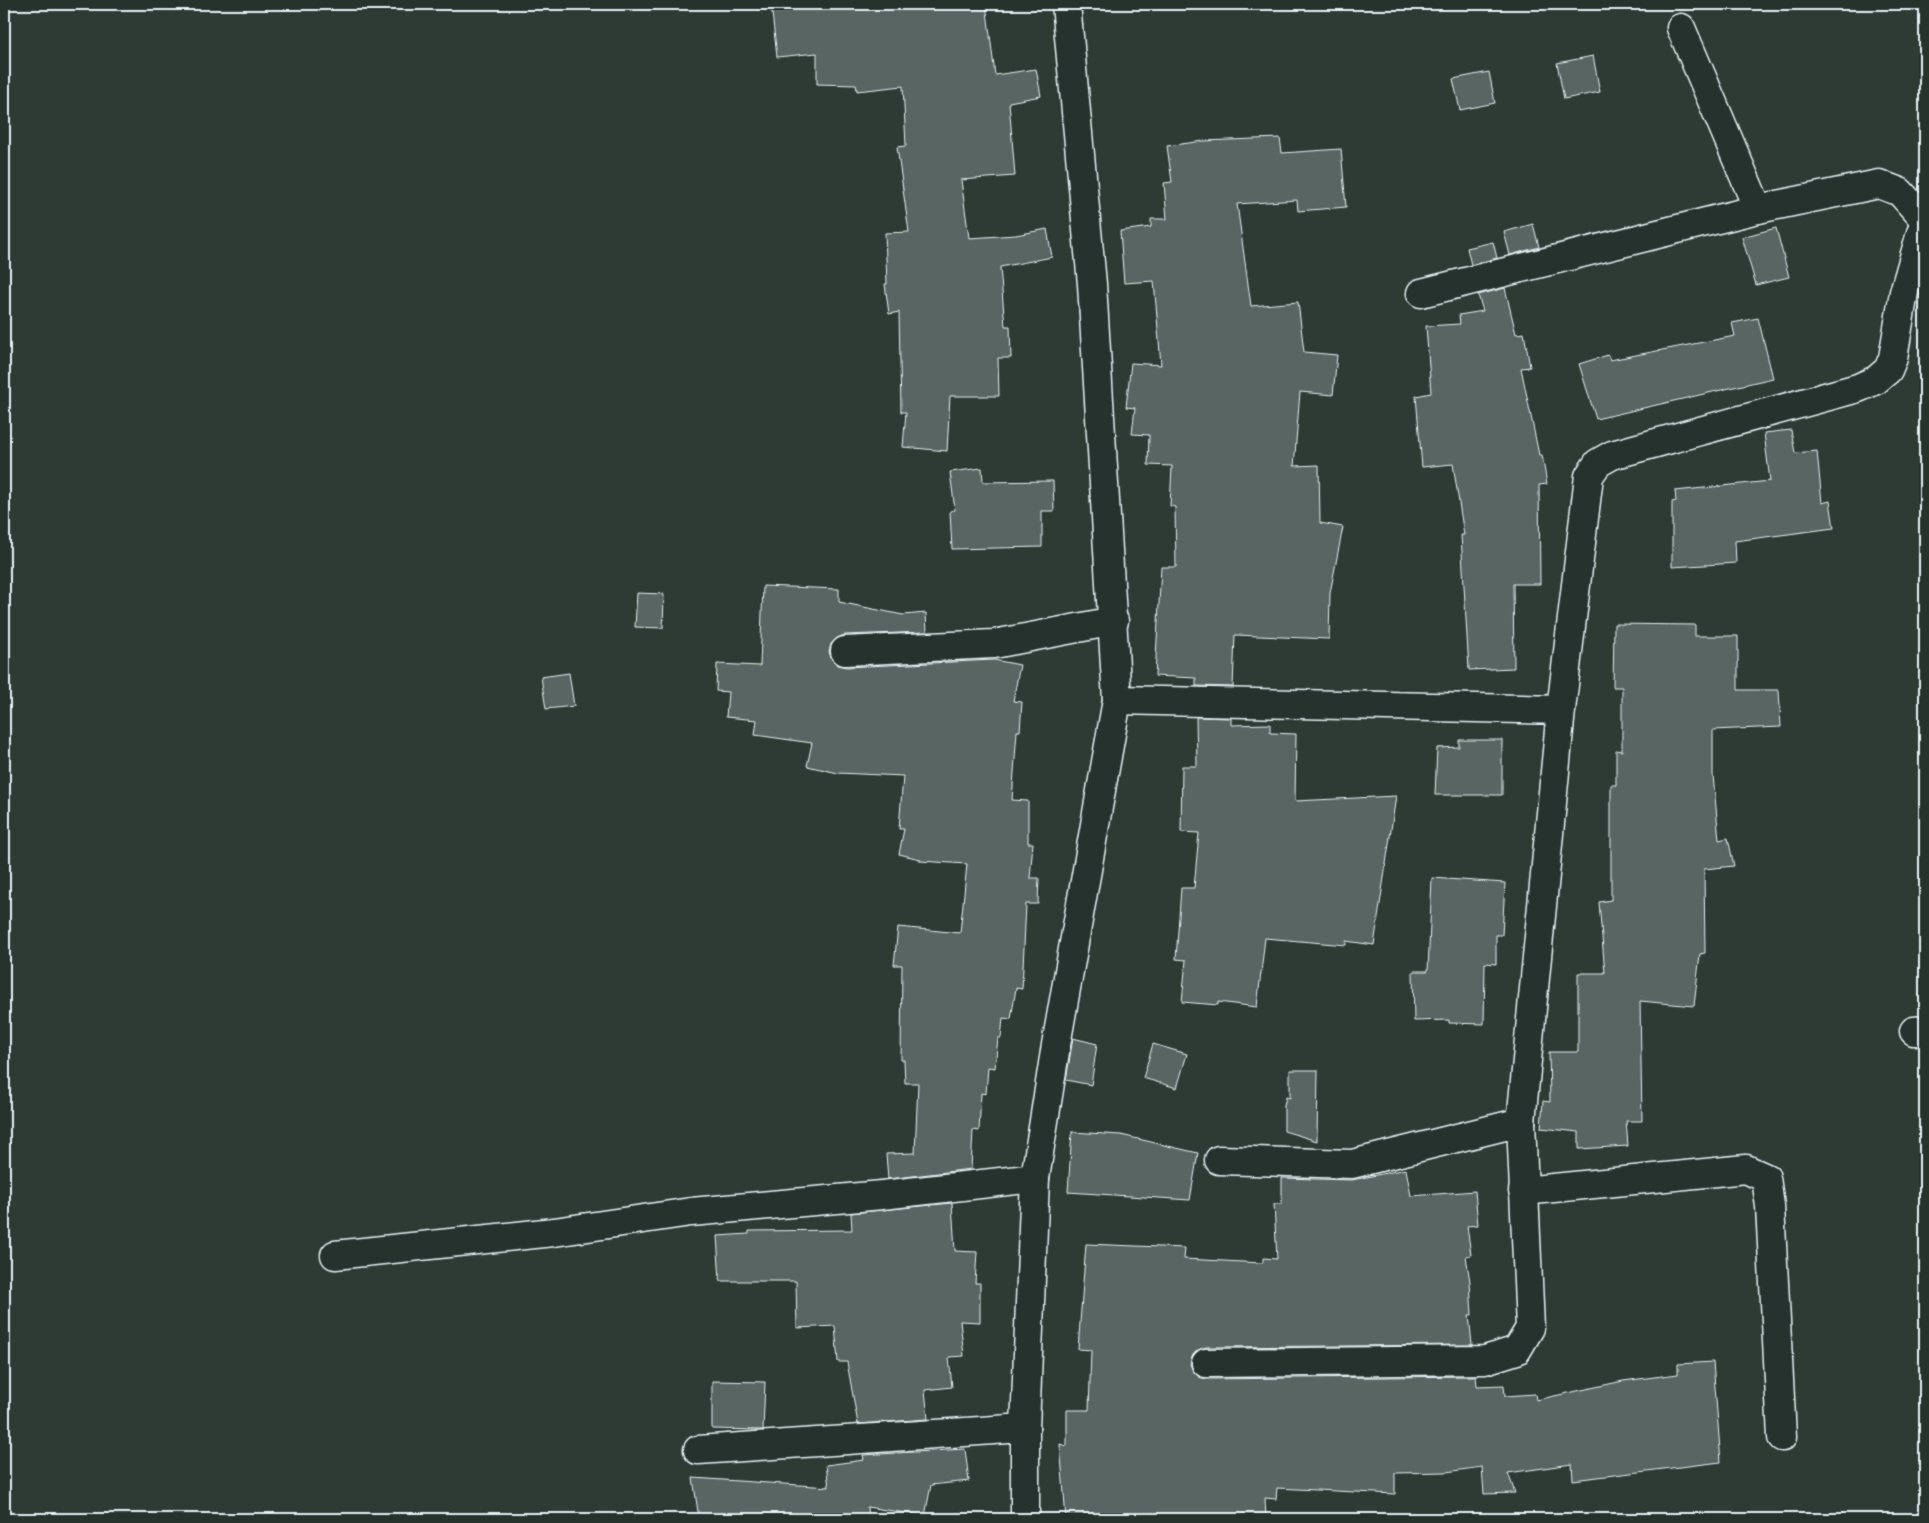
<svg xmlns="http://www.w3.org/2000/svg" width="1929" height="1523" viewBox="0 0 1929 1523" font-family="'Gochi Hand',sans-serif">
<rect width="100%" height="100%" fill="#2e3b35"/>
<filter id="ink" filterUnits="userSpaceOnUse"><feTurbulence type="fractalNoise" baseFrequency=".02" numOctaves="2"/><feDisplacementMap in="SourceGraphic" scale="10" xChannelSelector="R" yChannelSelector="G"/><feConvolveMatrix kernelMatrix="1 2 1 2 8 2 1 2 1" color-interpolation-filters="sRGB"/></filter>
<g filter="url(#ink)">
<g fill="#596563" stroke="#e8f1f8">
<path d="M 771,4 L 986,4 L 995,75 L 1036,69 L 1041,96 L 1009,102 L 1015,176 L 961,180 L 969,238 L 1016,235 L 1047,229 L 1052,257 L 1000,267 L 1005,326 L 1010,326 L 1011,358 L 998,358 L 999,396 L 950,396 L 947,451 L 903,447 L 906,412 L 901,412 L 899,312 L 889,314 L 885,284 L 887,284 L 885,233 L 909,232 L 897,147 L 906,146 L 903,86 L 857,91 L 856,85 L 817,84 L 817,53 L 777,57 Z"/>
<path d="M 1593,56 L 1600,92 L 1564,99 L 1557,63 Z"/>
<path d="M 1489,72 L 1495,103 L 1460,110 L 1453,79 Z"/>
<path d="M 1280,138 L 1282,153 L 1341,149 L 1346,207 L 1298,211 L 1297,200 L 1237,204 L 1251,306 L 1298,302 L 1304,352 L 1337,355 L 1333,395 L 1300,392 L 1294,466 L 1319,465 L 1320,523 L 1343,527 L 1330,593 L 1329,639 L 1235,635 L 1233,687 L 1196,686 L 1196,678 L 1155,676 L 1161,567 L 1176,567 L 1175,507 L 1170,506 L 1172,466 L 1148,465 L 1149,435 L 1132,434 L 1135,408 L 1126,407 L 1131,363 L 1161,365 L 1154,281 L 1124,283 L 1120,231 L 1151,227 L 1151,219 L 1167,219 L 1164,183 L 1172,182 L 1167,146 L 1203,141 Z"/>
<path d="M 1533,224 L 1539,247 L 1510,255 L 1504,232 Z"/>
<path d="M 1776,228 L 1789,277 L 1756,285 L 1742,237 Z"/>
<path d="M 1493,242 L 1497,258 L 1471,265 L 1467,248 Z"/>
<path d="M 1505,288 L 1516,334 L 1524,333 L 1530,367 L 1521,368 L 1539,455 L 1542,455 L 1547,484 L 1539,485 L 1540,584 L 1513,584 L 1514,668 L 1469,670 L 1461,535 L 1464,535 L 1453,464 L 1422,467 L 1416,396 L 1431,393 L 1426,326 L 1460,324 L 1459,315 L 1483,311 L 1478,295 Z"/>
<path d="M 1758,318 L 1773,378 L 1596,419 L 1579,364 L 1608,355 L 1610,360 L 1735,336 L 1732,323 Z"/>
<path d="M 1791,430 L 1795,453 L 1817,451 L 1822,503 L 1830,501 L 1834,528 L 1735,541 L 1736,563 L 1672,567 L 1672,502 L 1676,501 L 1675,491 L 1770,481 L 1764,433 Z"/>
<path d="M 982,468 L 983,482 L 1053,481 L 1054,511 L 1042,511 L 1042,547 L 952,549 L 950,511 L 955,510 L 950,472 Z"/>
<path d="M 763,586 L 839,589 L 839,602 L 903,615 L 926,613 L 927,632 L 844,635 L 837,638 L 831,644 L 829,652 L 832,660 L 838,665 L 846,667 L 994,660 L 1020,665 L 1013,701 L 1022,702 L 1020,731 L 1017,731 L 1012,800 L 1028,801 L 1028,843 L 1033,843 L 1030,878 L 1039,878 L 1038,904 L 1026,904 L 1022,989 L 1016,988 L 1011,1019 L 1003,1018 L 1001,1038 L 998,1038 L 995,1068 L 988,1067 L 986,1094 L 981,1093 L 979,1131 L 973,1130 L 971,1169 L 888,1179 L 886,1154 L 915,1153 L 918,1083 L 905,1083 L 904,1060 L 901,1060 L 902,965 L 894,965 L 898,927 L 960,933 L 967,864 L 920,861 L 920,859 L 899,854 L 904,829 L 899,829 L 903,776 L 838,773 L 807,766 L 812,743 L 755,735 L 757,720 L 726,717 L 728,692 L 716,691 L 717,664 L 760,666 Z"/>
<path d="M 637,593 L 664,594 L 663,628 L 635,627 Z"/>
<path d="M 1614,624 L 1695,625 L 1695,636 L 1738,636 L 1738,690 L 1779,690 L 1781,727 L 1713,730 L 1713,775 L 1719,840 L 1728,838 L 1734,866 L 1704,869 L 1705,953 L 1700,954 L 1694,1006 L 1640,1001 L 1642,1121 L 1626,1121 L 1628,1146 L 1579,1149 L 1579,1132 L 1541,1128 L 1543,1101 L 1550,1102 L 1549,1052 L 1578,1052 L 1578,973 L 1605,973 L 1599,902 L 1611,900 L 1611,785 L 1616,785 L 1616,750 L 1622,751 L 1622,687 L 1613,687 Z"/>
<path d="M 569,673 L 574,706 L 546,709 L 541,677 Z"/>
<path d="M 1196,717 L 1231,718 L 1231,725 L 1270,724 L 1270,733 L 1296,734 L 1295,801 L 1396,796 L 1374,945 L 1346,941 L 1346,945 L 1265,938 L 1257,1007 L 1218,1002 L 1218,1005 L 1182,1002 L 1186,960 L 1176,959 L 1181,888 L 1194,888 L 1199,833 L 1181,832 L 1182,766 L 1197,766 Z"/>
<path d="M 1459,740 L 1502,740 L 1502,795 L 1435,795 L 1437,748 L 1459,747 Z"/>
<path d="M 1432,878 L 1505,883 L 1502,935 L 1496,935 L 1496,964 L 1485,963 L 1484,1024 L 1449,1023 L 1449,1020 L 1414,1021 L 1413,971 L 1428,971 Z"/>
<path d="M 1073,1038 L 1097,1044 L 1091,1085 L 1066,1080 Z"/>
<path d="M 1153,1044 L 1187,1054 L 1177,1088 L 1143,1078 Z"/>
<path d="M 1290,1070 L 1318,1070 L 1317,1141 L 1284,1131 L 1284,1105 L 1286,1097 L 1290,1098 Z"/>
<path d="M 1072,1132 L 1121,1135 L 1198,1153 L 1190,1200 L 1068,1192 Z"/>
<path d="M 1406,1169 L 1411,1196 L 1475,1191 L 1478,1225 L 1467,1226 L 1471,1255 L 1466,1256 L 1470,1282 L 1472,1315 L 1469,1315 L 1472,1345 L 1206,1347 L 1198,1350 L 1192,1356 L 1190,1364 L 1193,1371 L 1199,1377 L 1206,1379 L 1476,1376 L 1477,1386 L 1504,1385 L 1505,1396 L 1535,1394 L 1536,1400 L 1623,1381 L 1678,1374 L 1678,1364 L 1713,1362 L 1721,1462 L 1573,1480 L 1572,1464 L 1508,1473 L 1515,1493 L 1484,1494 L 1482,1467 L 1446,1472 L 1395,1473 L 1395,1494 L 1277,1488 L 1276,1499 L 1265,1498 L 1266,1519 L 1154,1519 L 1154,1513 L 1066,1519 L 1060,1444 L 1067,1446 L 1067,1410 L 1089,1410 L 1091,1350 L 1078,1349 L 1086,1244 L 1185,1248 L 1184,1259 L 1263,1263 L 1263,1258 L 1277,1259 L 1274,1204 L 1282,1204 L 1282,1178 L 1352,1180 Z"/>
<path d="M 952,1203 L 955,1251 L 977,1252 L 975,1283 L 980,1283 L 980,1322 L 960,1321 L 964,1356 L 949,1357 L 952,1387 L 925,1390 L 928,1419 L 858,1424 L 847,1362 L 838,1362 L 835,1326 L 797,1328 L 796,1281 L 720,1281 L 717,1236 L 749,1234 L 749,1231 L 852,1230 L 851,1213 Z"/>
<path d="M 712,1381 L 765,1382 L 763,1430 L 712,1429 Z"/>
<path d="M 965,1449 L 969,1481 L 931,1485 L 925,1516 L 867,1507 L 868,1519 L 699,1519 L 693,1478 L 829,1487 L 826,1465 L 864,1460 L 863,1455 Z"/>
</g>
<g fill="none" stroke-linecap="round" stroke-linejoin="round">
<defs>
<g id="minor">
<path d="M 1681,28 L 1758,209"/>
<path d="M 1421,293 L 1758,209 L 1879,184 L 1900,192 L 1924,219"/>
<path d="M 845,651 L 994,644 L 1114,621"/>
<path d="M 1117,700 L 1561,710"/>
<path d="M 1914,1031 L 1925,1030"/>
<path d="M 1219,1160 L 1352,1164 L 1521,1122"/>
<path d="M 1523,1191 L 1746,1169 L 1766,1178 L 1770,1206 L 1782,1437"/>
<path d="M 335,1255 L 554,1232 L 691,1212 L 882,1195 L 1035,1178"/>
<path d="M 1206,1363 L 1485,1360 L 1517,1350 L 1530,1328 L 1521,1122 L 1561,710 L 1589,476 L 1598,463 L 1612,455 L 1858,388 L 1876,380 L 1888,370 L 1893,358 L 1904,292 L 1925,219"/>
<path d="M 698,1450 L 1025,1428"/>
<path d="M 1025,1519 L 1025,1428 L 1035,1178 L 1056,1045 L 1117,700 L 1092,284 L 1066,4"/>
</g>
</defs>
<use href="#minor" stroke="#e8f1f8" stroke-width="31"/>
<use href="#minor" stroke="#26332d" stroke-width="28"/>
</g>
</g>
<rect width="1929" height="1523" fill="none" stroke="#26332d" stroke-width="20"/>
<rect x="10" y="10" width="1909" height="1503" fill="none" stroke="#e8f1f8" stroke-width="2" filter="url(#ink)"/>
</svg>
